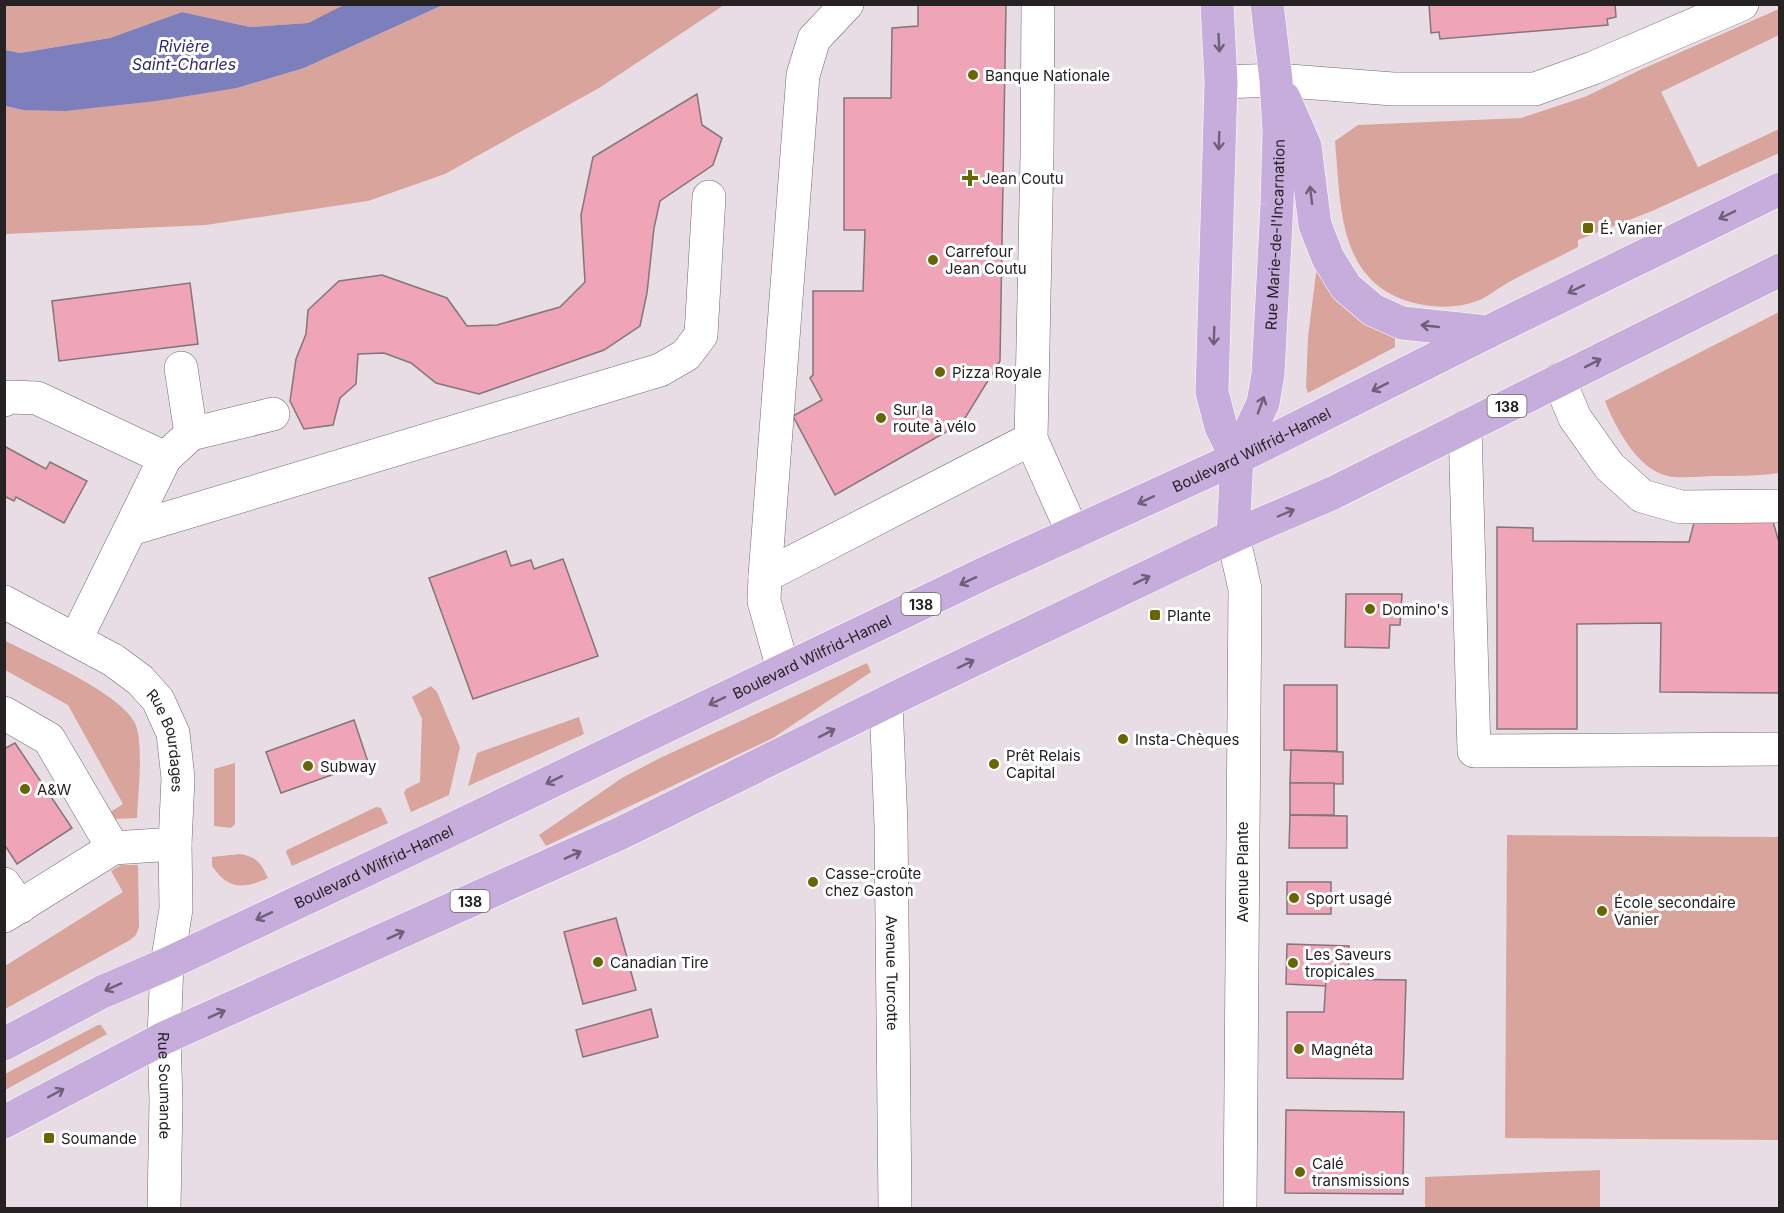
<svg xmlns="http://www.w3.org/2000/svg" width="1784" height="1213" viewBox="0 0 1784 1213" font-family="Inter,sans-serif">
<rect width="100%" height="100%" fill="#e8dde5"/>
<g fill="#d8a49b">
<path d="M 4,5 L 346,5 L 308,23 L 250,27 L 182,12 L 110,38 L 20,53 L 5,50 Z"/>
<path d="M 443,5 L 724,5 L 599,88 L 445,174 L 368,201 L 206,225 L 5,234 L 4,106 L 23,110 L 237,88 L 304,68 Z"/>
<path d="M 1779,9 L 1779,35 L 1661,92 L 1698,167 L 1779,129 L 1779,153 L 1652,211 L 1578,240 L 1578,247 C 1555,259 1531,270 1509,282 C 1498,288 1488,297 1477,301 C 1459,308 1438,308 1419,304 C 1337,287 1341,206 1335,141 L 1358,125 L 1521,118 L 1587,96 L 1640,70 Z"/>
<path d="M 1318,258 L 1395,336 L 1395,347 L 1308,393 L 1306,387 L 1308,337 Z"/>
<path d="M 1779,312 L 1779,473 C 1758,476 1736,476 1715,476 C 1700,476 1682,479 1668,476 C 1638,470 1615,427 1605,401 Z"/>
<path d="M 4,640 C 36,657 119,692 135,723 C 144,742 138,796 137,818 L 111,819 L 109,813 L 123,804 L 68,705 L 5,670 Z"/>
<path d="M 867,663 L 871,672 L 773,738 L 546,846 L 539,835 L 622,778 L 660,758 Z"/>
<path d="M 431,686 L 437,692 L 460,747 L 449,795 L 411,812 L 404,793 L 406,789 L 420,782 L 422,719 L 412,697 Z"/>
<path d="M 579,717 L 584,734 L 468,786 L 477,753 Z"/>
<path d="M 235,763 L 235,824 L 231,828 L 214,826 L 214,769 Z"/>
<path d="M 376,807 L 381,808 L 388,823 L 292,866 L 286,852 L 287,850 Z"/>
<path d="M 1507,835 L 1779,837 L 1779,1140 L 1505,1138 Z"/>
<path d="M 240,854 C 257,857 261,863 268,878 C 244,889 228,890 212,866 L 212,857 Z"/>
<path d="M 121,865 L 138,865 L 139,927 L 136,935 L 130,940 L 5,1009 L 5,966 L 123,892 L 111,871 Z"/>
<path d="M 98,1025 L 101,1025 L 107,1034 L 5,1090 L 5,1074 Z"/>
<path d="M 1600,1170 L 1600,1208 L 1425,1208 L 1425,1177 Z"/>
</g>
<path fill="#7c7fbc" d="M 346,4 L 443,5 L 304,68 L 237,88 L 156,101 L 65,111 L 23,110 L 5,106 L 5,50 L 20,53 L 110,38 L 182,12 L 250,27 L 308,23 Z"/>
<g fill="#efa4b7" stroke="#827678" stroke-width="1.5">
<path d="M 918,4 L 1006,4 L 1000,361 L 962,423 L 835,495 L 793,416 L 822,400 L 810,378 L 813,375 L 813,291 L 863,291 L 865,230 L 844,230 L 844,98 L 891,98 L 892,28 L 918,26 Z"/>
<path d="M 1429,4 L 1615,4 L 1616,17 L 1607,19 L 1608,25 L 1440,39 L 1439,32 L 1431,33 Z"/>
<path d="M 697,94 L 702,125 L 722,138 L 713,165 L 660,201 L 654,228 L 647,293 L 640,326 L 604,350 L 479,394 L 436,383 L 411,363 L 384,353 L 358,354 L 356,384 L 340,398 L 333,425 L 304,429 L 290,401 L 296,359 L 306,334 L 308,310 L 339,281 L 382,275 L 447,298 L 467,326 L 497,325 L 560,307 L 585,282 L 581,215 L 593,157 Z"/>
<path d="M 190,283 L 198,344 L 59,361 L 52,301 Z"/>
<path d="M 4,446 L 46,469 L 50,462 L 87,481 L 64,523 L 16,497 L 14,501 L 4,496 Z"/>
<path d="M 1701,496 L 1766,497 L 1780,546 L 1780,693 L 1660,692 L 1661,623 L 1577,624 L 1577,729 L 1497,729 L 1497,527 L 1533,528 L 1533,541 L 1689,542 Z"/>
<path d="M 506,551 L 511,566 L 531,560 L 534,569 L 563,559 L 598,656 L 473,699 L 429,578 Z"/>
<path d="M 1346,594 L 1402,594 L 1400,625 L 1390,625 L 1389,648 L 1345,647 Z"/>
<path d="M 1284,685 L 1337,685 L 1337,751 L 1284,750 Z"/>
<path d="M 354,720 L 368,762 L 281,793 L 266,752 Z"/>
<path d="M 15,743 L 72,828 L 17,864 L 4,844 L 4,749 Z"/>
<path d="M 1291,750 L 1343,752 L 1343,784 L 1290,783 Z"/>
<rect x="1290" y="783" width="44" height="32"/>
<path d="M 1290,815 L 1347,816 L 1347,848 L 1289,848 Z"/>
<rect x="1287" y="882" width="44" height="32"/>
<path d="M 616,918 L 636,990 L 583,1004 L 564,932 Z"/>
<path d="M 1287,944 L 1349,946 L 1348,980 L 1326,979 L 1326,986 L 1286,984 Z"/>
<path d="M 1326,979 L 1406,980 L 1403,1079 L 1287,1078 L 1287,1012 L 1324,1012 Z"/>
<path d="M 651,1009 L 658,1037 L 583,1057 L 576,1030 Z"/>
<path d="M 1286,1110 L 1404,1112 L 1403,1194 L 1285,1193 Z"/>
</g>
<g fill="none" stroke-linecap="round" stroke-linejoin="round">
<defs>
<g id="minor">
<path d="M 1038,4 L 1037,155 L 1031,439 L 1073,533"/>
<path d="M 1221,82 L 1276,80 L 1393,89 L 1535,89 L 1593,68 L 1742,4"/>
<path d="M 1559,380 L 1575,418 L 1609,466 L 1642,496 L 1681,507 L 1780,506"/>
<path d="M 4,400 L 10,397 L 37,398 L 165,458 L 191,434 L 181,368"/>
<path d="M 1465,427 L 1474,751 L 1780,749"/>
<path d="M 191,434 L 273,414"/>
<path d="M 131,529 L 660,370 L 686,355 L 701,335 L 709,197"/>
<path d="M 1233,536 L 1245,589 L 1240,1208"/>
<path d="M 765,576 L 1031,439"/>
<path id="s1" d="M 4,602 L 113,660 L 140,680 L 158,700 L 173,733 L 178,778 L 175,844 L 176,909 L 167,964 L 164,1038 L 166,1101 L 164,1208"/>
<path d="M 76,639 L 165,458"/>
<path d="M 783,669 L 764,601 L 765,576 L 803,75 L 814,39 L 847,4"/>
<path id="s2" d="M 886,703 L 891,825 L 895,1208"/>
<path d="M 4,713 L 49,739 L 113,848"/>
<path d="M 4,884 L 20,907"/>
<path d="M 4,916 L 113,848 L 175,844"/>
</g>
<g id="major">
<path d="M 1217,4 L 1221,82 L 1212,392 L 1221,427 L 1237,458"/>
<path d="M 1284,98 L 1305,146 L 1315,225 L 1328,258 L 1346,287 L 1373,310 L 1402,323 L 1488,332"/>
<path id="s3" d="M 1233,536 L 1237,458 L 1263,403 L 1268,374 L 1277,204 L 1279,131 L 1276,80 L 1267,4"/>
<path id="s4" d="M 4,1044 L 102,992 L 167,964 L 438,836 L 985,573 L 1237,458 L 1488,332 L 1780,189"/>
<path d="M 4,1122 L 164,1038 L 619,834 L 913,689 L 1233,536 L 1333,493 L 1780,270"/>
</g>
</defs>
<use href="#minor" stroke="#72686f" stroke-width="34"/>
<use href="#major" stroke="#fff" stroke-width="34"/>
<use href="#minor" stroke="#fff" stroke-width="33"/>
<use href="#major" stroke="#c7addc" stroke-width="33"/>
</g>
<defs><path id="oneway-shaft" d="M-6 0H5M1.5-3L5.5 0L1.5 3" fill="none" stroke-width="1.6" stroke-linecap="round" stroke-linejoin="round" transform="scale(1.5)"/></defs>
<g stroke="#6e6177">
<use href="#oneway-shaft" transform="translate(1219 43) rotate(87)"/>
<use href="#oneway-shaft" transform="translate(1219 141) rotate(92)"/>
<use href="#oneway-shaft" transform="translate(1311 195) rotate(-97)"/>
<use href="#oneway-shaft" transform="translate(1727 215) rotate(154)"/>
<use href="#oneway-shaft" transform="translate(1576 289) rotate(154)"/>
<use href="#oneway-shaft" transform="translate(1430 326) rotate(-174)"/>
<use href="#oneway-shaft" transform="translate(1214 336) rotate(92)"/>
<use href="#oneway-shaft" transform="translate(1593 363) rotate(-27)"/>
<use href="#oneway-shaft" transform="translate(1380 387) rotate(153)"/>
<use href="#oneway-shaft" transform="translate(1261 405) rotate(-70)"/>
<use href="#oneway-shaft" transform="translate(1146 500) rotate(155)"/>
<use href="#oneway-shaft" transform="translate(1286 513) rotate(-23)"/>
<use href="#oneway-shaft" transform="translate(1142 580) rotate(-26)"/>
<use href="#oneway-shaft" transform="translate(968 581) rotate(155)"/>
<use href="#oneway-shaft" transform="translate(966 664) rotate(-26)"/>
<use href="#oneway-shaft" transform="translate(717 701) rotate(154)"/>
<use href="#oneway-shaft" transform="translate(827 733) rotate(-27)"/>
<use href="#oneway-shaft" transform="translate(554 780) rotate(154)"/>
<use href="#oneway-shaft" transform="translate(573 855) rotate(-24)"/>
<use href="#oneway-shaft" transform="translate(264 916) rotate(155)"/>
<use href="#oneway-shaft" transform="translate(396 935) rotate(-24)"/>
<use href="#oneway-shaft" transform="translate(113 987) rotate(156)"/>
<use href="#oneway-shaft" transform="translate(217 1014) rotate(-24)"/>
<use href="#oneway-shaft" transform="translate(56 1093) rotate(-28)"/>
</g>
<g fill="#676600" stroke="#fff" stroke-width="2">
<circle cx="973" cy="75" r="6"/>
<path d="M967 169h6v6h6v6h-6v6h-6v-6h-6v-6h6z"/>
<rect x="1582" y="222" width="12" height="12" rx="3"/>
<circle cx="933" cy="260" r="6"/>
<circle cx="940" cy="372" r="6"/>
<circle cx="881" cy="418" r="6"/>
<circle cx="1370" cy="609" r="6"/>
<rect x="1149" y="609" width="12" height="12" rx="3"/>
<circle cx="1123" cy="739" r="6"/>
<circle cx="994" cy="764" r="6"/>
<circle cx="308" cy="766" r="6"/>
<circle cx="25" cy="789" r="6"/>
<circle cx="813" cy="882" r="6"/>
<circle cx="1294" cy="898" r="6"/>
<circle cx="1602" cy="911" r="6"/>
<circle cx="598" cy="962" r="6"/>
<circle cx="1293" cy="963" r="6"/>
<circle cx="1299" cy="1049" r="6"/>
<rect x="43" y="1132" width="12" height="12" rx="3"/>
<circle cx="1300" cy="1172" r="6"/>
</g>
<g text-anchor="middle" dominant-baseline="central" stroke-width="6" stroke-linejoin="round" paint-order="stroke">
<g fill="#fff" stroke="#676466" stroke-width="1.5">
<rect x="1487.5" y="395" width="39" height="22" rx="4.5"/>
<rect x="901.5" y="593" width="39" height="22" rx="4.5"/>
<rect x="450.5" y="890" width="39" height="22" rx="4.5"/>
</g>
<g font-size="14" font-weight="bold" fill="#262224">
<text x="1507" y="406">138</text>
<text x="921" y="604">138</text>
<text x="470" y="901">138</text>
</g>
<g font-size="15" fill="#262224" stroke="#fff" text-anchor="start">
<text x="985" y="75">Banque Nationale</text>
<text x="982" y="178">Jean Coutu</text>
<text x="1600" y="228">É. Vanier</text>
<text x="945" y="251">Carrefour<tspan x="945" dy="17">Jean Coutu</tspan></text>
<text x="952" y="372">Pizza Royale</text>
<text x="893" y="409">Sur la<tspan x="893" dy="17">route à vélo</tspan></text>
<text x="1382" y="609">Domino's</text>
<text x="1167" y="615">Plante</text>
<text x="1135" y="739">Insta-Chèques</text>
<text x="1006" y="755">Prêt Relais<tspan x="1006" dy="17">Capital</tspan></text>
<text x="320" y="766">Subway</text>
<text x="37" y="789">A&amp;W</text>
<text x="825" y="873">Casse-croûte<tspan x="825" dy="17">chez Gaston</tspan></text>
<text x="1306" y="898">Sport usagé</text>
<text x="1614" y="902">École secondaire<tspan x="1614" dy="17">Vanier</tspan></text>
<text x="1305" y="954">Les Saveurs<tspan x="1305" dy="17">tropicales</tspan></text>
<text x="610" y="962">Canadian Tire</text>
<text x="1311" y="1049">Magnéta</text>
<text x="61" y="1138">Soumande</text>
<text x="1312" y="1163">Calé<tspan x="1312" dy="17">transmissions</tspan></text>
</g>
<g font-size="15" fill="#262224" stroke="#fff">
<text stroke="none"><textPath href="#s3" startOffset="308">Rue Marie-de-l'Incarnation</textPath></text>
<text stroke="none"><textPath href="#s4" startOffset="1382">Boulevard Wilfrid-Hamel</textPath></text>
<text stroke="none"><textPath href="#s4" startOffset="896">Boulevard Wilfrid-Hamel</textPath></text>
<text stroke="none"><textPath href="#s1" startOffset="226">Rue Bourdages</textPath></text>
<text stroke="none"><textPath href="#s4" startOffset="410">Boulevard Wilfrid-Hamel</textPath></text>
<text transform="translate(1242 872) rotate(-90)">Avenue Plante</text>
<text stroke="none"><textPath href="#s2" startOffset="270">Avenue Turcotte</textPath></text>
<text stroke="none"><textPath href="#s1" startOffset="574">Rue Soumande</textPath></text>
</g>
<g font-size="16" font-style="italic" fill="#302a73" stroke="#fff">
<text x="184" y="46">Rivière<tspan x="184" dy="18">Saint-Charles</tspan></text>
</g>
</g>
<rect width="1784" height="1213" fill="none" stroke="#262224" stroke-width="12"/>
</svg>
